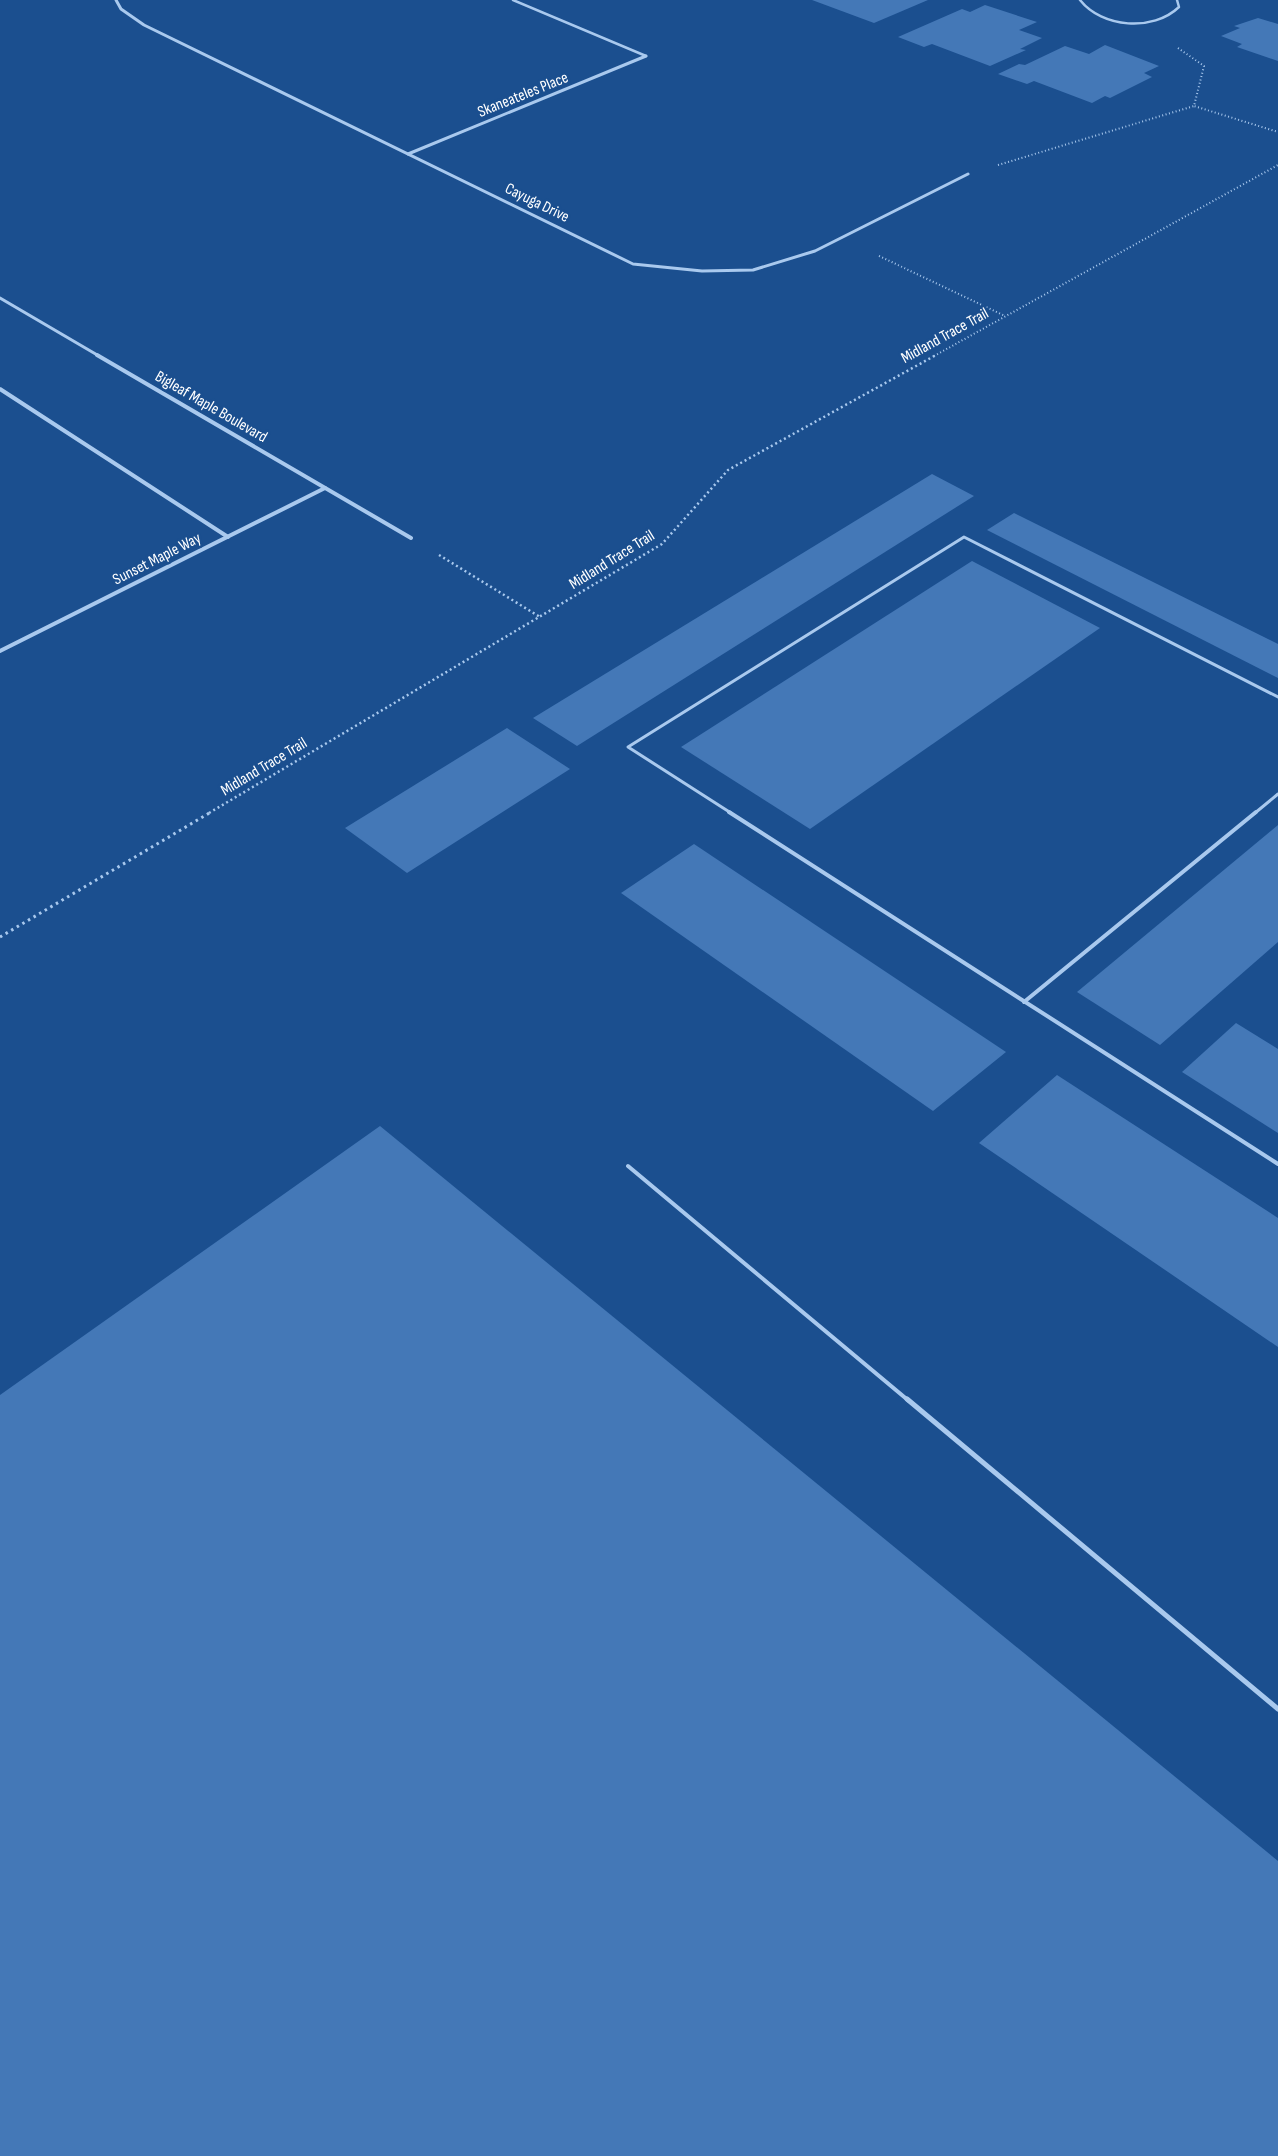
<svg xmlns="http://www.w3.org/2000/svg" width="1278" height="2156" viewBox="0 0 1278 2156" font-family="'Sofia Sans Condensed',sans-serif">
<rect width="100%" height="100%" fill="#1b4f8f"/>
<g fill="#4478b7">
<path d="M 812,0 L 928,0 L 874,23 Z"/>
<path d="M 985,5 L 1037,22 L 1019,30 L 1042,38 L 1020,49 L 1026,50 L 990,66 L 932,44 L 924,47 L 898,37 L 962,9 L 970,12 Z"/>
<path d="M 1258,18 L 1278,24 L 1278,61 L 1237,47 L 1242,44 L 1221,36 L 1240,28 L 1234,26 Z"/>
<path d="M 1105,45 L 1159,66 L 1144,73 L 1152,77 L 1110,98 L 1105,96 L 1092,103 L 1034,81 L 1027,84 L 998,74 L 1019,64 L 1025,65 L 1065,46 L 1089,54 Z"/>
<path d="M 932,474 L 974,496 L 577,746 L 533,718 Z"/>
<path d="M 1014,513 L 1278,644 L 1278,678 L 987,530 Z"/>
<path d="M 972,561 L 1100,628 L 810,829 L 681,747 Z"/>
<path d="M 507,728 L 570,769 L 407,873 L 345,828 Z"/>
<path d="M 1278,825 L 1278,942 L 1160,1045 L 1077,992 Z"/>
<path d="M 694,844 L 1006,1052 L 933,1111 L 621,893 Z"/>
<path d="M 1236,1023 L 1278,1049 L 1278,1133 L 1182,1072 Z"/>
<path d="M 1057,1075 L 1278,1218 L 1278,1347 L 979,1143 Z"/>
<path d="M 380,1126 L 1278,1861 L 1278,2156 L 0,2156 L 0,1395 Z"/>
</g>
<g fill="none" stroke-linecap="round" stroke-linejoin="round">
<g stroke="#a9c9ee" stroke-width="2" stroke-dasharray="1 2.5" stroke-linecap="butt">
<path d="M 1178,48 L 1204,66 L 1194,106 L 1278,132"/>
<path d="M 998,165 L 1194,106"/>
<path d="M 879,256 L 1005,316"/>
<path d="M 934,356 L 1278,165"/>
</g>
<g stroke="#a9c9ee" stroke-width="2.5" stroke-dasharray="2 3" stroke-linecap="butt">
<path d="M 439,555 L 540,617"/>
<path d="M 209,813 L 662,544 L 728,470 L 936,355"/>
</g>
<path stroke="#a9c9ee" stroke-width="3" stroke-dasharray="2.5 4" stroke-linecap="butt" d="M 0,937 L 211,812"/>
<g stroke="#a9c9ee" stroke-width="2.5">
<path d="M 513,0 L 646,56"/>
<path d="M 1080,0 C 1102,28 1153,32 1179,7 L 1177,0"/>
</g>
<g stroke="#a9c9ee" stroke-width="3">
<path d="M 731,813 L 628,747 L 964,537 L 1278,697"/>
<path d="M 1255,813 L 1278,794"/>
</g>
<g stroke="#a9c9ee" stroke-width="4">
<path d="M 729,812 L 1278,1164"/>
<path d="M 1024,1002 L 1256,812"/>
<path d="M 628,1166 L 909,1401"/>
</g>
<path stroke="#a9c9ee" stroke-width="5" d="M 907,1399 L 1278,1709"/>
<g stroke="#a9c9ee" stroke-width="3">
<path d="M 116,0 L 121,9 L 144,25 L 633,264 L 702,271 L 753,270 L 815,251 L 968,174"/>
<path d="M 408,154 L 646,56"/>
<path d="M 0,298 L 99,356"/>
</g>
<g stroke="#a9c9ee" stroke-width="4">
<path d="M 97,355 L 411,538"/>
<path d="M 0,389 L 228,537"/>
<path d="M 0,651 L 325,488"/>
</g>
</g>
<g text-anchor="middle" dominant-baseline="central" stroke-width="5" stroke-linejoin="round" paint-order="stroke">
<g font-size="16" fill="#fff" stroke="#1b4f8f">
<text transform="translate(523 95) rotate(-22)">Skaneateles Place</text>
<text transform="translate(537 203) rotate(26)">Cayuga Drive</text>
<text transform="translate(945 336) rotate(-29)">Midland Trace Trail</text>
<text transform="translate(211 407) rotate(30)">Bigleaf Maple Boulevard</text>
<text transform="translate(157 559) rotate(-27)">Sunset Maple Way</text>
<text transform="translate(612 560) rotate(-32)">Midland Trace Trail</text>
<text transform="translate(264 767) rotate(-31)">Midland Trace Trail</text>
</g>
</g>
</svg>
